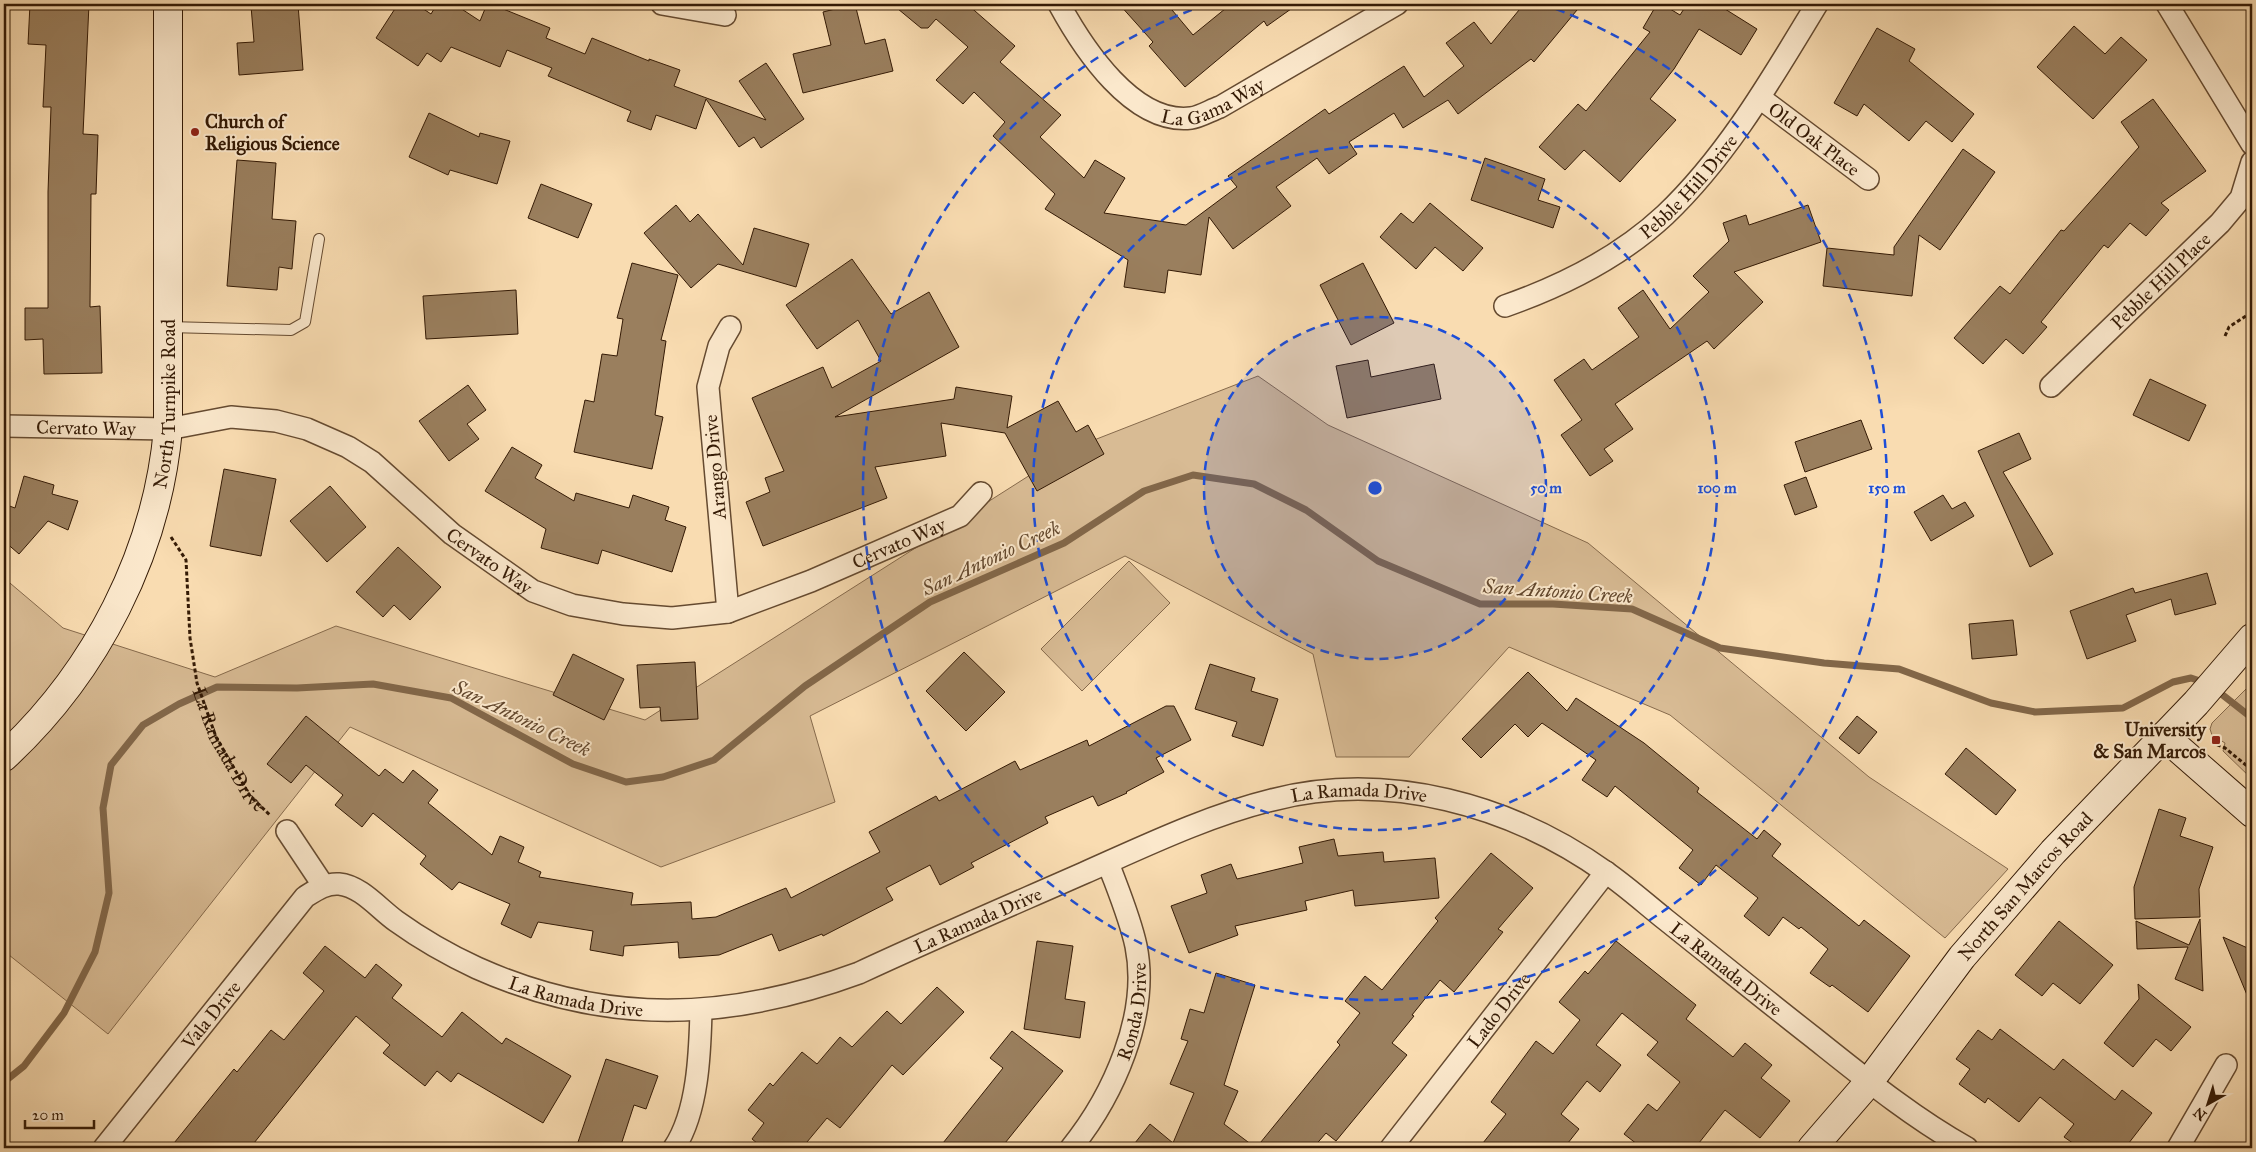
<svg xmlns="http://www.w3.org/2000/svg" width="2256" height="1152" viewBox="0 0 2256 1152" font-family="'IM FELL Great Primer',serif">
<rect width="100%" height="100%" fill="#f9dcb1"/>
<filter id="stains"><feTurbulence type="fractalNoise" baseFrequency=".004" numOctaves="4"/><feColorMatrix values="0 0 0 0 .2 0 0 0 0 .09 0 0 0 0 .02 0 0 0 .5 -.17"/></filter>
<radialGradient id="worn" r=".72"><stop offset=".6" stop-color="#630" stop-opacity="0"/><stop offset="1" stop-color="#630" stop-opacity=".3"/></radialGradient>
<g fill="#d8bb94" stroke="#866a4c">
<path d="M 1258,376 L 1328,425 L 1588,543 L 1869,777 L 2008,869 L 1945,938 L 1670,715 L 1509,647 L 1409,757 L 1336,757 L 1313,654 L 1125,556 L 810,716 L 835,802 L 661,867 L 350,727 L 108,1034 L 4,951 L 4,578 L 63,628 L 215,677 L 336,626 L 645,720 L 1071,449 Z"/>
<path d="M 1129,561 L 1170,603 L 1082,691 L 1041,649 Z"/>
<path d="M 2252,683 L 2252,779 L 2223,751 L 2225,743 L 2212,735 L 2210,729 L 2212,723 Z"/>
</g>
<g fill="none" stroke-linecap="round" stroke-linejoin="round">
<g stroke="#826749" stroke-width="7">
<path d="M 2215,689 L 2252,718"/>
<path d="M 4,1082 L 24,1066 L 64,1013 L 95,952 L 109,893 L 103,808 L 111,765 L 143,725 L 179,704 L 217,687 L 297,688 L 373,684 L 451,698 L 573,764 L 626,782 L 663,777 L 714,760 L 805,686 L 930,602 L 1064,543 L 1144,491 L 1193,475 L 1254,484 L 1306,510 L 1378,561 L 1480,604 L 1553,604 L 1632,609 L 1720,648 L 1824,663 L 1899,669 L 1991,703 L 2035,712 L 2123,708 L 2173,682 L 2191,678 L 2206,683"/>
</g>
</g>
<g fill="#9a7f5e" stroke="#341a05">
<path d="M 30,4 L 89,4 L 83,134 L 98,135 L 96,194 L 91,194 L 90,307 L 100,306 L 102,373 L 44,374 L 43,339 L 25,340 L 25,308 L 48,308 L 48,192 L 51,107 L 43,107 L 46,45 L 28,44 Z"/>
<path d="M 298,4 L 303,70 L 239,75 L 237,43 L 254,42 L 251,6 Z"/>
<path d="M 398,4 L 416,4 L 431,14 L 437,4 L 454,4 L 480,21 L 487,4 L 491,4 L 550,28 L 546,38 L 585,54 L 592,38 L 649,61 L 649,59 L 680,70 L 674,86 L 766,120 L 739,81 L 766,63 L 804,119 L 761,148 L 754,137 L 739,147 L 706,99 L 696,129 L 656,115 L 651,130 L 627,121 L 631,111 L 548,76 L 552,68 L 507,50 L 500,67 L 451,47 L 441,62 L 427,53 L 418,66 L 376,38 Z"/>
<path d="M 855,4 L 865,44 L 885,39 L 893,71 L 803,93 L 793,54 L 831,45 L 823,12 Z"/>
<path d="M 892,4 L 967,4 L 1015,46 L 1000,62 L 1061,115 L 1040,137 L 1084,178 L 1095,160 L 1125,178 L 1104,213 L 1186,225 L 1237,187 L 1228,176 L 1325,109 L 1329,114 L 1404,66 L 1424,97 L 1464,66 L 1446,43 L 1474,22 L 1491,44 L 1524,4 L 1582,4 L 1534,62 L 1531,59 L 1458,114 L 1448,100 L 1403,128 L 1394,113 L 1349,142 L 1357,154 L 1329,174 L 1317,158 L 1276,187 L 1291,206 L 1233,249 L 1209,217 L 1201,275 L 1168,270 L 1165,293 L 1124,287 L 1128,260 L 1045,209 L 1055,194 L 993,136 L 1005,122 L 974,92 L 963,104 L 936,80 L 968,47 L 936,19 L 928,28 L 921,28 Z"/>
<path d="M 1119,4 L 1167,4 L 1193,35 L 1231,4 L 1298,4 L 1267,26 L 1264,21 L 1185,87 L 1149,46 L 1153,42 Z"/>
<path d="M 1657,4 L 1662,4 L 1680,15 L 1687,4 L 1717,4 L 1757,29 L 1741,55 L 1699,29 L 1674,69 L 1650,99 L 1676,120 L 1620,182 L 1584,150 L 1565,170 L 1539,147 L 1578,104 L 1586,111 L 1650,32 L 1643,28 Z"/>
<path d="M 2074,26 L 2105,54 L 2121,37 L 2147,60 L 2093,119 L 2037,67 Z"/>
<path d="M 1877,28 L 1915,49 L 1909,61 L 1974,114 L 1952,142 L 1926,121 L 1909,141 L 1864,104 L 1857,116 L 1834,103 Z"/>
<path d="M 2153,99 L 2206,171 L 2161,203 L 2169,210 L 2146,236 L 2130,223 L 2108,248 L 2104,245 L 2041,322 L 2047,327 L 2023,354 L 2006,339 L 1983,364 L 1954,338 L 2000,286 L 2010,294 L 2061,230 L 2064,231 L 2139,147 L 2121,122 Z"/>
<path d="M 429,113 L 479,137 L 480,133 L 510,141 L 497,184 L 450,170 L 448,175 L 409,157 Z"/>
<path d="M 1963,149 L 1995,172 L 1940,250 L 1919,235 L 1912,296 L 1823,286 L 1827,248 L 1894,255 L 1894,247 Z"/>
<path d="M 1485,158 L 1545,179 L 1538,200 L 1560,207 L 1553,228 L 1471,200 Z"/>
<path d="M 237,160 L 276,163 L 272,219 L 296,221 L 292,269 L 279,267 L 277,290 L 227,286 Z"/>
<path d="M 541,184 L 592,204 L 578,238 L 528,218 Z"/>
<path d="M 1430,203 L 1483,248 L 1463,271 L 1435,247 L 1416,269 L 1380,237 L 1401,213 L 1413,223 Z"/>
<path d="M 676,205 L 690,222 L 698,214 L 743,265 L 754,228 L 809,244 L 796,287 L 718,264 L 691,288 L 644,233 Z"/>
<path d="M 1808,205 L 1821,242 L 1734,272 L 1763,302 L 1714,349 L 1707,341 L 1615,404 L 1633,429 L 1604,449 L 1613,461 L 1590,476 L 1561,435 L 1582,420 L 1554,380 L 1584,359 L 1592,370 L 1639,337 L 1618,308 L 1643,290 L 1670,329 L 1709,292 L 1693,276 L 1729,241 L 1723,223 L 1746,215 L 1749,225 Z"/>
<path d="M 852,259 L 891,314 L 929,292 L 959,347 L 835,417 L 954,399 L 956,387 L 1012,396 L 1007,428 L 1058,401 L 1076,432 L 1088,425 L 1104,454 L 1037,491 L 1005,433 L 941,423 L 946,456 L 875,467 L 887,498 L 763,546 L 746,502 L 770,492 L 765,478 L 784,471 L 752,398 L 823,367 L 832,388 L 881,361 L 858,320 L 817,349 L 786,305 Z"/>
<path d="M 632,263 L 678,275 L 661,340 L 666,341 L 655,415 L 663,417 L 652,469 L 574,452 L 585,400 L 594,402 L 602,354 L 617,356 L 623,319 L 617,318 Z"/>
<path d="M 1363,263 L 1394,323 L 1351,345 L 1320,285 Z"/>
<path d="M 516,290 L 518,334 L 426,339 L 423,296 Z"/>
<path d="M 1368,360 L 1371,377 L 1434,364 L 1441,399 L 1347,418 L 1336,366 Z"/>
<path d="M 2150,379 L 2206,405 L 2189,441 L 2133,415 Z"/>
<path d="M 468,385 L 486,410 L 467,424 L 479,439 L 449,461 L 419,421 Z"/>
<path d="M 1861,420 L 1872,449 L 1805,472 L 1795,442 Z"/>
<path d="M 2019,433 L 2031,459 L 2003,472 L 2053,554 L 2030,567 L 1978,451 Z"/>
<path d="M 512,447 L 542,465 L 535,478 L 574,501 L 576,493 L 629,508 L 633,495 L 669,507 L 665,520 L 686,527 L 672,572 L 602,550 L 598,564 L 541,548 L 546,529 L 485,491 Z"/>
<path d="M 224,469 L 276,479 L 261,556 L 210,546 Z"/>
<path d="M 24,476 L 54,485 L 52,494 L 78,501 L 68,530 L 48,521 L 19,554 L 4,541 L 4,504 L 15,508 Z"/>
<path d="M 1806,477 L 1817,507 L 1795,515 L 1784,485 Z"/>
<path d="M 330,486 L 366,527 L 327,562 L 290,521 Z"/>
<path d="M 1943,495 L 1952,509 L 1965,502 L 1974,516 L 1931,541 L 1914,512 Z"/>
<path d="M 398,547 L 441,587 L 410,620 L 394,605 L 383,617 L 356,592 Z"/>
<path d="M 2207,573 L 2216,604 L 2175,615 L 2171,599 L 2126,615 L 2136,641 L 2087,659 L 2070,611 L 2133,588 L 2135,593 Z"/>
<path d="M 2013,620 L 2017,655 L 1972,659 L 1969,624 Z"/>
<path d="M 964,652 L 1005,692 L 966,731 L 926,691 Z"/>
<path d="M 573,654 L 624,679 L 604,720 L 553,695 Z"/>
<path d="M 695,662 L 698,719 L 661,721 L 660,707 L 640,708 L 637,665 Z"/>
<path d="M 1210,664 L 1255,678 L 1251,691 L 1278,699 L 1263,746 L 1232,736 L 1237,722 L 1195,709 Z"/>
<path d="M 1528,672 L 1567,711 L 1576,698 L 1644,743 L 1699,788 L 1697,792 L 1757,839 L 1764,830 L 1781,844 L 1772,856 L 1859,926 L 1864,920 L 1910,956 L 1868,1012 L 1832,985 L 1830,987 L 1810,973 L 1828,949 L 1801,927 L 1799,929 L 1783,917 L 1769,936 L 1744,916 L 1758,898 L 1716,865 L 1701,885 L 1679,868 L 1693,850 L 1615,786 L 1607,797 L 1582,780 L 1596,760 L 1542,723 L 1528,737 L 1515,724 L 1481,758 L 1462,739 Z"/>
<path d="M 1166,706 L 1174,706 L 1191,740 L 1156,758 L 1164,772 L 1126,792 L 1127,793 L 1098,806 L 1093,796 L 1045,817 L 1048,823 L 971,863 L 974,867 L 940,885 L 930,865 L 886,888 L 893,900 L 823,936 L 822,934 L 779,951 L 772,934 L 719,955 L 679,958 L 678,942 L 624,946 L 623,956 L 590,950 L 593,931 L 538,922 L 531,938 L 501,924 L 510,904 L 459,882 L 452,890 L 420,864 L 426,856 L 373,813 L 362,827 L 335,805 L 343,795 L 306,765 L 291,783 L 267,764 L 306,716 L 379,776 L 385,769 L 403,783 L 413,770 L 438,790 L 428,803 L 492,855 L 500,836 L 524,847 L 518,862 L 541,872 L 539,877 L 633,893 L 631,905 L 691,902 L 692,919 L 716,917 L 786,888 L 791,898 L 880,852 L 869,832 L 936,796 L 939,801 L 1015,761 L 1020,770 L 1087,740 L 1089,746 Z"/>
<path d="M 1857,716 L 1877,732 L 1859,754 L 1839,738 Z"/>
<path d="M 1966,748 L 2016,790 L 1996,815 L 1945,774 Z"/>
<path d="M 2159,809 L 2186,818 L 2180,836 L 2213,847 L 2199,889 L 2200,917 L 2135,919 L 2134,887 Z"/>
<path d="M 1334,839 L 1338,856 L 1383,852 L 1384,862 L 1435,858 L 1439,898 L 1355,906 L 1353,890 L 1305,901 L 1307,910 L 1235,926 L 1238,935 L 1189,953 L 1171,906 L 1207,893 L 1201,875 L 1231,864 L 1237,879 L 1303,863 L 1299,847 Z"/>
<path d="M 1491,853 L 1533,888 L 1498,929 L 1503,932 L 1454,992 L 1440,980 L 1412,1015 L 1414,1016 L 1392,1043 L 1407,1055 L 1336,1141 L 1326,1133 L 1313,1148 L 1256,1148 L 1340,1045 L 1337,1042 L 1360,1013 L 1345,1001 L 1365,976 L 1382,990 L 1438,921 L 1435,918 Z"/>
<path d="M 2200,919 L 2203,991 L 2175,979 L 2188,947 L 2137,949 L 2136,921 L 2189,945 Z"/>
<path d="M 2059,921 L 2113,965 L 2080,1004 L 2053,983 L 2042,996 L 2015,975 Z"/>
<path d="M 2223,937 L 2252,950 L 2252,1007 Z"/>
<path d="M 1037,941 L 1073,946 L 1065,999 L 1085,1002 L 1080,1038 L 1024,1029 Z"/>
<path d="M 1616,941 L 1696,1005 L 1686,1019 L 1733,1057 L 1745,1043 L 1772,1065 L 1761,1078 L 1790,1101 L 1760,1138 L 1725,1110 L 1695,1148 L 1642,1148 L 1624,1134 L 1648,1104 L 1657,1111 L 1680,1082 L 1647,1055 L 1658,1042 L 1622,1013 L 1596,1045 L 1621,1065 L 1600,1092 L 1587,1081 L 1561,1114 L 1579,1129 L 1564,1148 L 1479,1148 L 1506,1114 L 1491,1102 L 1536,1041 L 1553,1054 L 1580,1020 L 1559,1002 L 1585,971 L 1588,974 Z"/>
<path d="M 325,946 L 365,978 L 376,964 L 402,985 L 392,998 L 442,1037 L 462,1012 L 502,1044 L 506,1038 L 571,1076 L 543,1123 L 458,1073 L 451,1082 L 437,1071 L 425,1086 L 383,1053 L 390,1045 L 356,1016 L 250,1148 L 170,1148 L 234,1069 L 237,1072 L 271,1030 L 284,1040 L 324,991 L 303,973 Z"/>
<path d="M 1216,973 L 1255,985 L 1224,1085 L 1238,1091 L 1224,1124 L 1256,1148 L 1131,1148 L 1150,1124 L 1173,1143 L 1194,1093 L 1170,1084 L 1188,1041 L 1181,1039 L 1190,1009 L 1204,1013 Z"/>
<path d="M 2138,984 L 2191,1027 L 2171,1051 L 2156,1039 L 2133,1067 L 2104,1043 L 2139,999 Z"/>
<path d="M 937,987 L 964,1012 L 903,1075 L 892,1065 L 840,1128 L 827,1118 L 802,1148 L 763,1148 L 752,1139 L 764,1123 L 748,1110 L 770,1083 L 773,1086 L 802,1052 L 817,1064 L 840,1037 L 852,1047 L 887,1011 L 901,1024 Z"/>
<path d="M 2000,1029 L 2054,1070 L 2063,1059 L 2115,1100 L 2122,1090 L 2152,1113 L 2125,1148 L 2080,1148 L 2064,1137 L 2074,1124 L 2040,1097 L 2019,1122 L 1988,1098 L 1985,1103 L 1959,1084 L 1970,1069 L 1956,1059 L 1978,1030 L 1992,1040 Z"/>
<path d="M 1012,1031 L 1063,1071 L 1001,1148 L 939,1148 L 1003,1068 L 990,1058 Z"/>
<path d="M 606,1059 L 658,1076 L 646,1109 L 634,1105 L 620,1148 L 576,1148 Z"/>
</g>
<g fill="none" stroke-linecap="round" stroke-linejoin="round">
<defs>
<path id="lane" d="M 168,327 L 291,330 L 305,322 L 319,239"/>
<g id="street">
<path d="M 662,4 L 725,15"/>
<path id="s2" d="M 1059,4 C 1083,48 1133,125 1191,118 C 1200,117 1211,110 1220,107 L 1397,4"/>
<path d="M 2167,4 L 2252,144"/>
<path id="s3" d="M 1760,98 L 1868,179"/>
<path id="s4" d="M 1505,306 C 1562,286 1620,257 1665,215 C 1728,155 1772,78 1817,4"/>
<path id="s5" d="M 2051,386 L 2220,223 L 2241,198 L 2252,162"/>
<path id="s6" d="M 4,426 L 168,429 L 231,417 L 276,421 L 307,429 L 348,447 L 372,462 L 452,534 L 533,591 L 572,605 L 623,614 L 672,618 L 728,612 L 811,581 L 960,516 L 981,493"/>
<path d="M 728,612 L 708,387 L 719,346 L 730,327"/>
<path d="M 287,831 L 323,885"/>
<path id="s7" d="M 104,1148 L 305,897 C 316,890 326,883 339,884 C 361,886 379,909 396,921 C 421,939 449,955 477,968 C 607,1026 728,1021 859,973 C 934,938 1009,906 1084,873 C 1145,846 1207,816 1272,800 C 1387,770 1512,805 1607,873 C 1627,887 1646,904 1666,920 C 1715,959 1764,999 1814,1038 C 1863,1077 1913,1118 1967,1148"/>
<path d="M 674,1148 C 698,1112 700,1053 701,1010"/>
<path id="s8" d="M 1071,1148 C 1113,1096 1150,1015 1136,946 C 1130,918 1118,890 1108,863"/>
<path id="s9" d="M 1391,1148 L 1606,872"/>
<path d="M 2178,1148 L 2226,1065"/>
</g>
<g id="secondary">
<path d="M 2164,736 L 2252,813"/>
<path id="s10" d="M 4,757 C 96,672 157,553 168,429 L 168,4"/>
<path id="s11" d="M 1812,1148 L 1869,1082 L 1962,957 L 2053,852 L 2196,703 L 2252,638"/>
</g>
</defs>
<use href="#lane" stroke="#654a30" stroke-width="12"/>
<use href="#street" stroke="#654a30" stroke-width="24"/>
<use href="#secondary" stroke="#341a05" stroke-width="30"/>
<g stroke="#341a05" stroke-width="3" stroke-dasharray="4 2.5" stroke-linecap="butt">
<path d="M 2225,336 L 2229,327 L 2252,312"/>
<path id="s1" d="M 171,537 L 186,560 L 190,638 L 197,683 L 216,737 L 250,796 L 271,816"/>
<path d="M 2211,742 L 2225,748 L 2252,770"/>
</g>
<use href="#lane" stroke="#fbe8cc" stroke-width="10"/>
<use href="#street" stroke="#fbe8cc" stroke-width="21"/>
<use href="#secondary" stroke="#fbe8cc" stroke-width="28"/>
</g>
<circle cx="1375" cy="488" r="171" fill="#1d4ed8" fill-opacity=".12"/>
<g fill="none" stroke="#1d4ed8" stroke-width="2.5" stroke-dasharray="9 6">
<circle cx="1375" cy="488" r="171"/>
<circle cx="1375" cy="488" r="342"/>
<path d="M1542 4A512 512 0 1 1 1208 4"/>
</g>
<g fill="#8f2418" stroke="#fbe8cc" stroke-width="2">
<circle cx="195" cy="132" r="5"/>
<rect x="2211" y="735" width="10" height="10" rx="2.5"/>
</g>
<g text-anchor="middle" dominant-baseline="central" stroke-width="4" stroke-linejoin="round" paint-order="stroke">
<g font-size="19" fill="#341a05" stroke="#fbe8cc">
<text stroke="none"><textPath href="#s2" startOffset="209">La Gama Way</textPath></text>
<text stroke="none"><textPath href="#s3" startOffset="68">Old Oak Place</textPath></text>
<text stroke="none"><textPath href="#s4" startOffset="222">Pebble Hill Drive</textPath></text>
<text stroke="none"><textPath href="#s5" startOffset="152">Pebble Hill Place</textPath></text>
<text stroke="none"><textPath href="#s10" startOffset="400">North Turnpike Road</textPath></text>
<text stroke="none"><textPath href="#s6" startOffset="82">Cervato Way</textPath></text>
<text transform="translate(715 467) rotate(-95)">Arango Drive</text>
<text stroke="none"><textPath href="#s6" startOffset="968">Cervato Way</textPath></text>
<text stroke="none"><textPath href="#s6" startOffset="532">Cervato Way</textPath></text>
<text stroke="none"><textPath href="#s1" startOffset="225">La Ramada Drive</textPath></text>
<text stroke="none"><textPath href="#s7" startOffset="1450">La Ramada Drive</textPath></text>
<text stroke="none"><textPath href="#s11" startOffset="338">North San Marcos Road</textPath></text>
<text stroke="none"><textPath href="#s7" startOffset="1044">La Ramada Drive</textPath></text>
<text stroke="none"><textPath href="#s7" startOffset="1869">La Ramada Drive</textPath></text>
<text stroke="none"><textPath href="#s7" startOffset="625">La Ramada Drive</textPath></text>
<text stroke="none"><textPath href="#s8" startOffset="152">Ronda Drive</textPath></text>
<text stroke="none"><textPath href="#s9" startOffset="175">Lado Drive</textPath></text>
<text stroke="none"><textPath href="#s7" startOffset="171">Vala Drive</textPath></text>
</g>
<g font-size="19" font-weight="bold" fill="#341a05" stroke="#fbe8cc" text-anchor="start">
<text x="205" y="121">Church of<tspan x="205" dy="22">Religious Science</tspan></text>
<text x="2206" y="729" text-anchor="end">University<tspan x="2206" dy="22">&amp; San Marcos</tspan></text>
</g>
<g font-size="20" font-style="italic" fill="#62472d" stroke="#fbe8cc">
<text transform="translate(991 558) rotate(-25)">San Antonio Creek</text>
<text transform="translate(1558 591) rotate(4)">San Antonio Creek</text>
<text transform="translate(522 718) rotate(26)">San Antonio Creek</text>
</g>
</g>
<circle cx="1375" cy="488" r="8" fill="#1d4ed8" stroke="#fbe8cc" stroke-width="2.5"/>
<g font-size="15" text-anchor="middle" font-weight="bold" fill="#1d4ed8" stroke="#fbe8cc" stroke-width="4" stroke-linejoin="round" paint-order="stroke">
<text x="1546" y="493">50 m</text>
<text x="1717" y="493">100 m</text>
<text x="1887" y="493">150 m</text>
</g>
<rect width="2256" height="1152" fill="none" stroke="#f9dcb1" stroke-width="20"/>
<rect x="5" y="5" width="2246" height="1142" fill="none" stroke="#341a05" stroke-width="2.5"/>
<rect x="10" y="10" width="2236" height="1132" fill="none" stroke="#341a05"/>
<g transform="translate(2208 1104) rotate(219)" stroke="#fbe8cc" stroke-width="4" paint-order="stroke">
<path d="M0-4L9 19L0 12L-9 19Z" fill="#341a05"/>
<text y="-8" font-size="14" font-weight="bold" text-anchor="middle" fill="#341a05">N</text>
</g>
<path d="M25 1120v8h69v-8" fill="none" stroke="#341a05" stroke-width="2.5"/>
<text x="32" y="1120" font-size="15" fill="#341a05" stroke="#fbe8cc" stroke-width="4" paint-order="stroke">20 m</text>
<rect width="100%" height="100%" filter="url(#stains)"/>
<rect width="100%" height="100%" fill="url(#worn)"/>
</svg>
